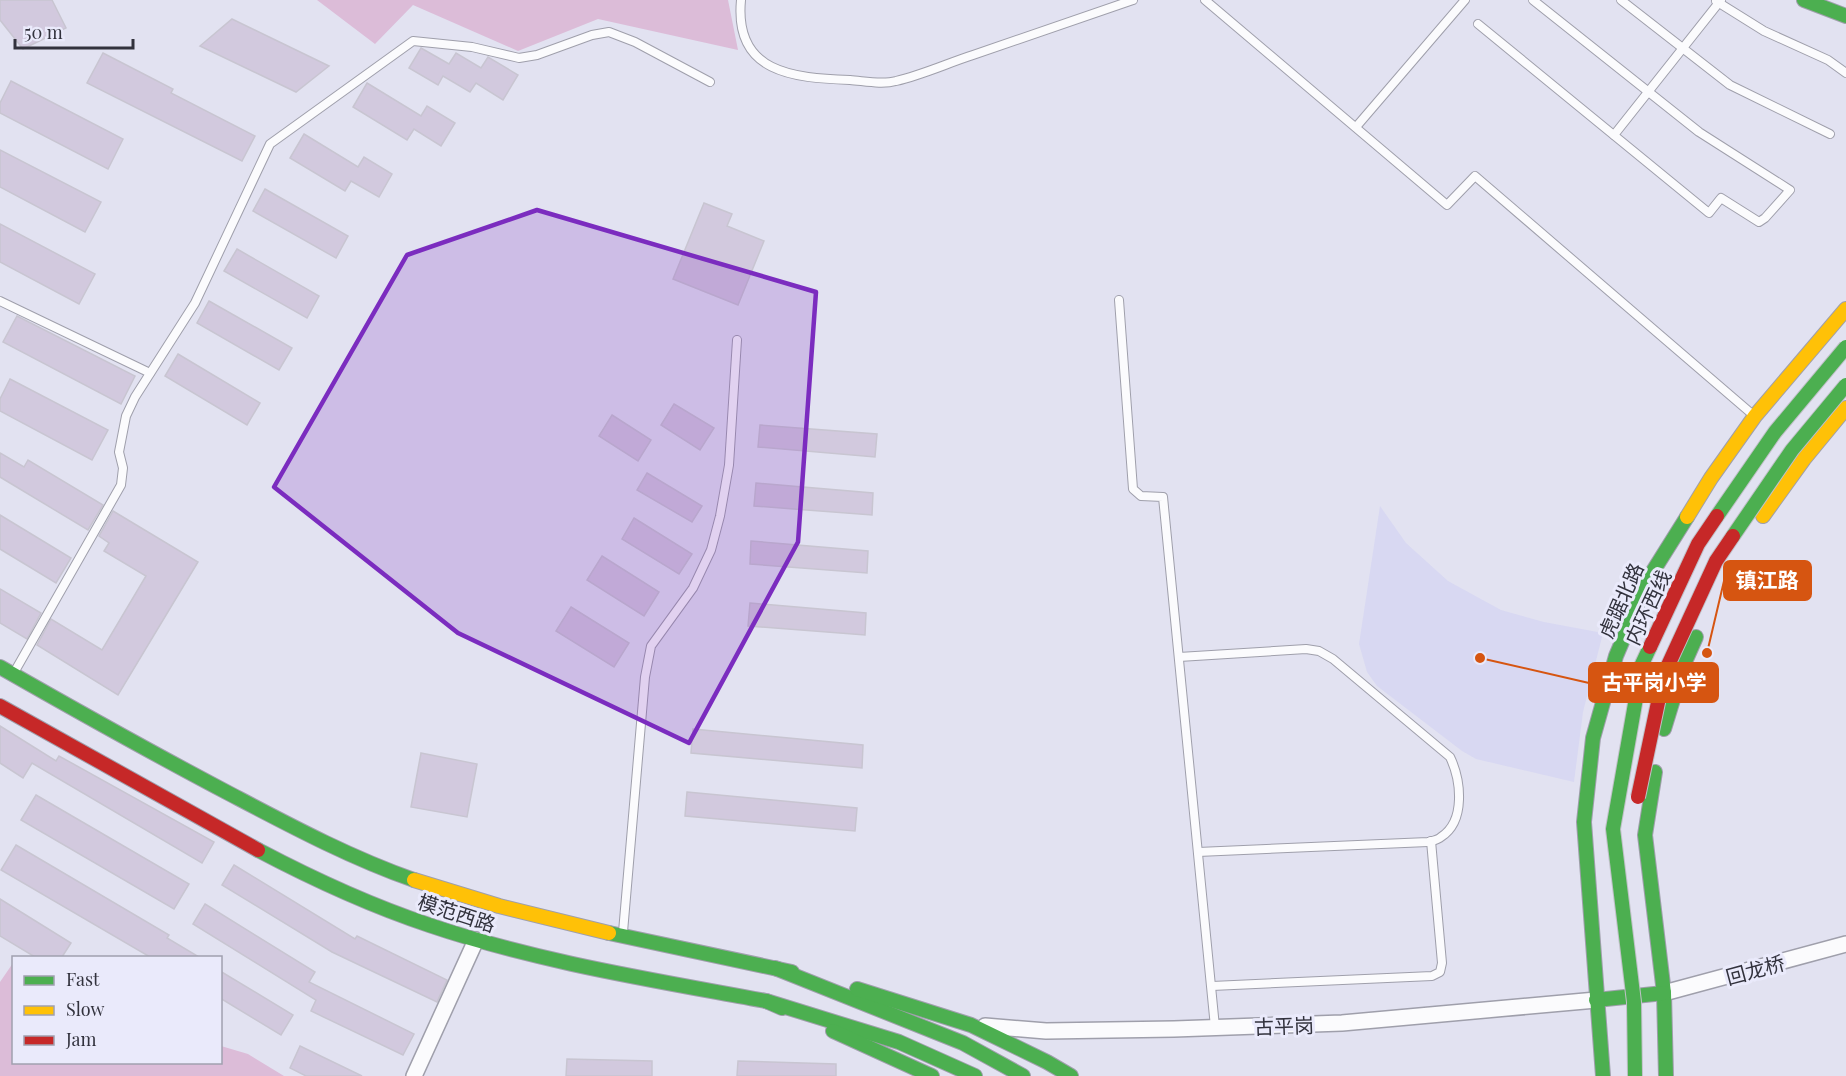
<svg xmlns="http://www.w3.org/2000/svg" width="1846" height="1076" viewBox="0 0 1846 1076" font-family="'Playfair Display','Noto Sans SC',serif">
<rect width="100%" height="100%" fill="#e2e2f1"/>
<path fill="#d8d8f2" d="M 1380,506 L 1406,543 L 1448,581 L 1501,610 L 1544,622 L 1603,633 L 1583,712 L 1574,782 L 1476,759 L 1462,751 L 1377,686 L 1367,672 L 1359,644 Z"/>
<g fill="#dcbcd8">
<path d="M 317,0 L 728,0 L 738,50 L 598,19 L 518,51 L 413,5 L 375,44 Z"/>
<path d="M 13,963 L 14,1062 L 220,1062 L 221,1046 L 248,1054 L 284,1076 L 0,1076 L 0,982 Z"/>
</g>
<g fill="#d2c9de" stroke="#c8c5d1" stroke-width="1.5">
<path d="M 0,0 L 52,0 L 66,28 L 23,49 L 0,20 Z"/>
<path d="M 232,19 L 329,66 L 296,92 L 200,46 Z"/>
<path d="M 421,48 L 449,64 L 456,53 L 481,68 L 488,57 L 518,75 L 503,100 L 476,83 L 470,92 L 443,76 L 438,85 L 409,68 Z"/>
<path d="M 103,53 L 173,89 L 171,93 L 255,136 L 242,161 L 87,83 Z"/>
<path d="M 11,81 L 123,139 L 108,169 L 0,113 L 0,103 Z"/>
<path d="M 367,83 L 421,116 L 427,106 L 455,123 L 441,146 L 414,129 L 407,140 L 353,107 Z"/>
<path d="M 304,134 L 358,167 L 364,157 L 392,174 L 379,197 L 351,181 L 345,191 L 290,158 Z"/>
<path d="M 0,150 L 101,202 L 85,232 L 0,187 Z"/>
<path d="M 265,189 L 348,236 L 336,258 L 253,211 Z"/>
<path d="M 704,203 L 732,214 L 727,226 L 764,241 L 738,305 L 673,279 Z"/>
<path d="M 0,224 L 95,274 L 79,304 L 0,262 Z"/>
<path d="M 237,249 L 319,296 L 307,318 L 224,271 Z"/>
<path d="M 209,301 L 292,348 L 279,370 L 197,323 Z"/>
<path d="M 17,316 L 135,376 L 121,404 L 3,342 Z"/>
<path d="M 178,354 L 260,403 L 247,425 L 165,376 Z"/>
<path d="M 10,379 L 108,430 L 92,460 L 0,411 L 0,399 Z"/>
<path d="M 674,404 L 714,428 L 700,450 L 661,425 Z"/>
<path d="M 612,415 L 651,440 L 638,461 L 599,436 Z"/>
<path d="M 760,425 L 877,434 L 875,457 L 758,447 Z"/>
<path d="M 0,453 L 24,467 L 28,460 L 103,505 L 88,530 L 0,477 Z"/>
<path d="M 647,473 L 702,506 L 692,522 L 637,490 Z"/>
<path d="M 756,483 L 873,493 L 872,515 L 754,506 Z"/>
<path d="M 113,511 L 198,562 L 118,695 L 37,645 L 51,619 L 102,650 L 146,576 L 104,551 L 109,543 L 99,536 Z"/>
<path d="M 0,515 L 71,558 L 56,583 L 0,549 Z"/>
<path d="M 634,518 L 692,554 L 679,574 L 622,539 Z"/>
<path d="M 751,541 L 868,551 L 867,573 L 750,564 Z"/>
<path d="M 602,556 L 659,592 L 644,616 L 587,580 Z"/>
<path d="M 0,589 L 41,613 L 27,639 L 0,623 Z"/>
<path d="M 750,603 L 866,613 L 865,635 L 748,626 Z"/>
<path d="M 571,607 L 629,643 L 614,667 L 556,631 Z"/>
<path d="M 0,726 L 56,761 L 59,756 L 214,842 L 202,863 L 32,763 L 23,778 L 0,763 Z"/>
<path d="M 693,729 L 863,745 L 862,768 L 691,753 Z"/>
<path d="M 421,753 L 477,764 L 467,817 L 411,807 Z"/>
<path d="M 687,792 L 857,808 L 855,831 L 685,816 Z"/>
<path d="M 36,795 L 189,884 L 174,909 L 21,820 Z"/>
<path d="M 16,845 L 169,935 L 167,938 L 199,957 L 150,957 L 1,870 Z"/>
<path d="M 234,865 L 355,939 L 357,936 L 447,980 L 437,1002 L 332,952 L 222,885 Z"/>
<path d="M 0,899 L 71,943 L 62,957 L 35,957 L 0,936 Z"/>
<path d="M 205,904 L 315,972 L 309,982 L 414,1034 L 403,1055 L 311,1011 L 316,1000 L 193,924 Z"/>
<path d="M 220,971 L 293,1015 L 281,1035 L 220,998 Z"/>
<path d="M 300,1046 L 362,1076 L 306,1076 L 290,1068 Z"/>
<path d="M 567,1059 L 652,1061 L 652,1076 L 566,1076 Z"/>
<path d="M 738,1061 L 836,1064 L 836,1076 L 737,1076 Z"/>
</g>
<g fill="none" stroke-linecap="round" stroke-linejoin="round">
<defs>
<g id="lane">
<path d="M 741,0 C 734,73 793,78 850,80 C 864,81 882,85 896,81 C 922,75 948,63 973,55 C 1027,36 1080,18 1133,0"/>
<path d="M 1205,0 L 1447,205 L 1475,176 L 1752,414"/>
<path d="M 1621,0 L 1730,85 L 1830,134"/>
<path d="M 1716,1 L 1764,31 L 1828,60 L 1846,73"/>
<path d="M 1478,24 L 1709,213 L 1721,198 L 1759,222 L 1765,218 L 1790,190 L 1699,132 L 1533,0"/>
<path d="M 1356,127 L 1465,0"/>
<path d="M 1614,135 L 1721,0"/>
<path d="M 1119,300 L 1133,489 L 1141,496 L 1163,497 L 1215,1027"/>
<path d="M 0,301 L 150,373"/>
<path d="M 1179,657 L 1306,649 L 1319,651 L 1333,659 L 1450,757 C 1461,780 1466,821 1441,837 C 1438,840 1432,841 1428,842 L 1198,852"/>
<path d="M 15,671 L 121,485 L 123,468 L 119,452 L 126,416 L 135,397 L 195,303 L 270,144 L 413,41 L 472,47 L 519,58 L 537,55 L 592,35 L 609,32 L 635,42 L 710,82"/>
<path d="M 623,932 L 645,677 L 651,646 L 693,588 L 711,550 L 720,516 L 729,465 L 737,340"/>
<path d="M 1212,986 L 1432,976 L 1440,972 L 1442,963 L 1431,841"/>
</g>
<g id="street">
<path d="M 1664,993 L 1846,944"/>
<path d="M 985,1026 L 1046,1031 L 1174,1029 L 1342,1023 L 1596,1000"/>
<path d="M 414,1076 L 476,940"/>
</g>
<g id="fast">
<path d="M 1804,0 L 1846,16"/>
<path d="M 0,667 C 77,711 154,754 232,795 C 291,826 351,858 414,880"/>
<path d="M 1664,729 L 1684,664 L 1696,637"/>
<path d="M 1655,772 L 1645,835 L 1664,993 L 1666,1076"/>
<path d="M 258,850 C 313,879 369,905 429,925 C 538,962 653,980 766,1001 L 782,1008"/>
<path d="M 609,933 L 792,972"/>
<path d="M 775,968 L 963,1043 L 1023,1076"/>
<path d="M 857,989 L 971,1025 L 1047,1062 L 1071,1076"/>
<path d="M 1596,1000 L 1664,993"/>
<path d="M 766,1001 L 899,1042 L 975,1076"/>
<path d="M 833,1031 L 932,1076"/>
<path d="M 1603,1076 L 1584,822 L 1593,738 L 1616,656 L 1650,576 L 1687,517"/>
</g>
<g id="slow">
<path d="M 1763,516 L 1804,459 L 1846,408"/>
<path d="M 1687,517 L 1711,478 L 1755,416 L 1846,309"/>
<path d="M 414,880 L 499,906 L 609,933"/>
</g>
<path id="jam" d="M 0,706 L 258,850"/>
</defs>
<use href="#lane" stroke="#9f9fab" stroke-width="10"/>
<use href="#street" stroke="#9f9fab" stroke-width="18"/>
<use href="#fast" stroke="#9f9fab" stroke-width="16"/>
<use href="#slow" stroke="#9f9fab" stroke-width="16"/>
<use href="#jam" stroke="#9f9fab" stroke-width="16"/>
<use href="#lane" stroke="#fbfbfd" stroke-width="8"/>
<use href="#street" stroke="#fbfbfd" stroke-width="15"/>
<use href="#fast" stroke="#4caf50" stroke-width="14"/>
<use href="#slow" stroke="#ffc107" stroke-width="14"/>
<use href="#jam" stroke="#c62828" stroke-width="14"/>
<defs>
<g id="fast-bridge">
<path d="M 1717,516 L 1775,432 L 1846,347"/>
<path d="M 1733,536 L 1792,450 L 1846,385"/>
<path d="M 1635,1076 L 1634,1002 L 1613,829 L 1642,664 L 1650,647"/>
</g>
<g id="jam-bridge">
<path d="M 1650,647 L 1698,544 L 1717,516"/>
<path d="M 1638,797 L 1664,674 L 1716,561 L 1733,536"/>
</g>
</defs>
<use href="#fast-bridge" stroke="#c0c0c8" stroke-width="16" stroke-linecap="butt"/>
<use href="#jam-bridge" stroke="#c0c0c8" stroke-width="16" stroke-linecap="butt"/>
<use href="#fast-bridge" stroke="#4caf50" stroke-width="14"/>
<use href="#jam-bridge" stroke="#c62828" stroke-width="14"/>
</g>
<path fill="#7b2cbf" fill-opacity="0.2" stroke="#7b2cbf" stroke-width="4.5" stroke-linejoin="round" d="M 537,210 L 816,292 L 798,542 L 689,743 L 458,633 L 274,487 L 407,255 Z"/>
<g text-anchor="middle" dominant-baseline="central" stroke-width="6" stroke-linejoin="round" paint-order="stroke">
<g font-size="20" fill="#32323d" stroke="#eaeafb">
<text transform="translate(1620 600) rotate(-66)">虎踞北路</text>
<text transform="translate(1647 607) rotate(-65)">内环西线</text>
<text transform="translate(457 912) rotate(18)">模范西路</text>
<text transform="translate(1755 969) rotate(-15)">回龙桥</text>
<text transform="translate(1284 1025) rotate(-2)">古平岗</text>
</g>
</g>
<path fill="none" stroke="#d65511" stroke-width="2" d="M1707 653L1724 581M1480 658L1589 683"/>
<g fill="#d65511" stroke="#eaeafb" stroke-width="2">
<circle cx="1707" cy="653" r="6"/>
<circle cx="1480" cy="658" r="6"/>
</g>
<g fill="#d65511" stroke="#d65511" stroke-width="2">
<rect x="1724" y="561" width="87" height="39" rx="6"/>
<rect x="1589" y="663" width="129" height="39" rx="6"/>
</g>
<g font-size="21" text-anchor="middle" font-weight="bold" fill="#fff">
<text x="1767" y="588">镇江路</text>
<text x="1654" y="690">古平岗小学</text>
</g>
<rect x="12" y="956" width="210" height="108" fill="#eaeafb" stroke="#a0a0af" stroke-width="1.5"/>
<rect x="24" y="976" width="30" height="9" fill="#4caf50" stroke="#a0a0af" stroke-width="1.5"/>
<text x="66" y="986" font-size="18" fill="#32323d">Fast</text>
<rect x="24" y="1006" width="30" height="9" fill="#ffc107" stroke="#a0a0af" stroke-width="1.5"/>
<text x="66" y="1016" font-size="18" fill="#32323d">Slow</text>
<rect x="24" y="1036" width="30" height="9" fill="#c62828" stroke="#a0a0af" stroke-width="1.5"/>
<text x="66" y="1046" font-size="18" fill="#32323d">Jam</text>
<path d="M15 39v9h118v-9" fill="none" stroke="#32323d" stroke-width="3"/>
<text x="24" y="39" font-size="18" fill="#32323d" stroke="#eaeafb" stroke-width="4.5" paint-order="stroke">50 m</text>
</svg>
